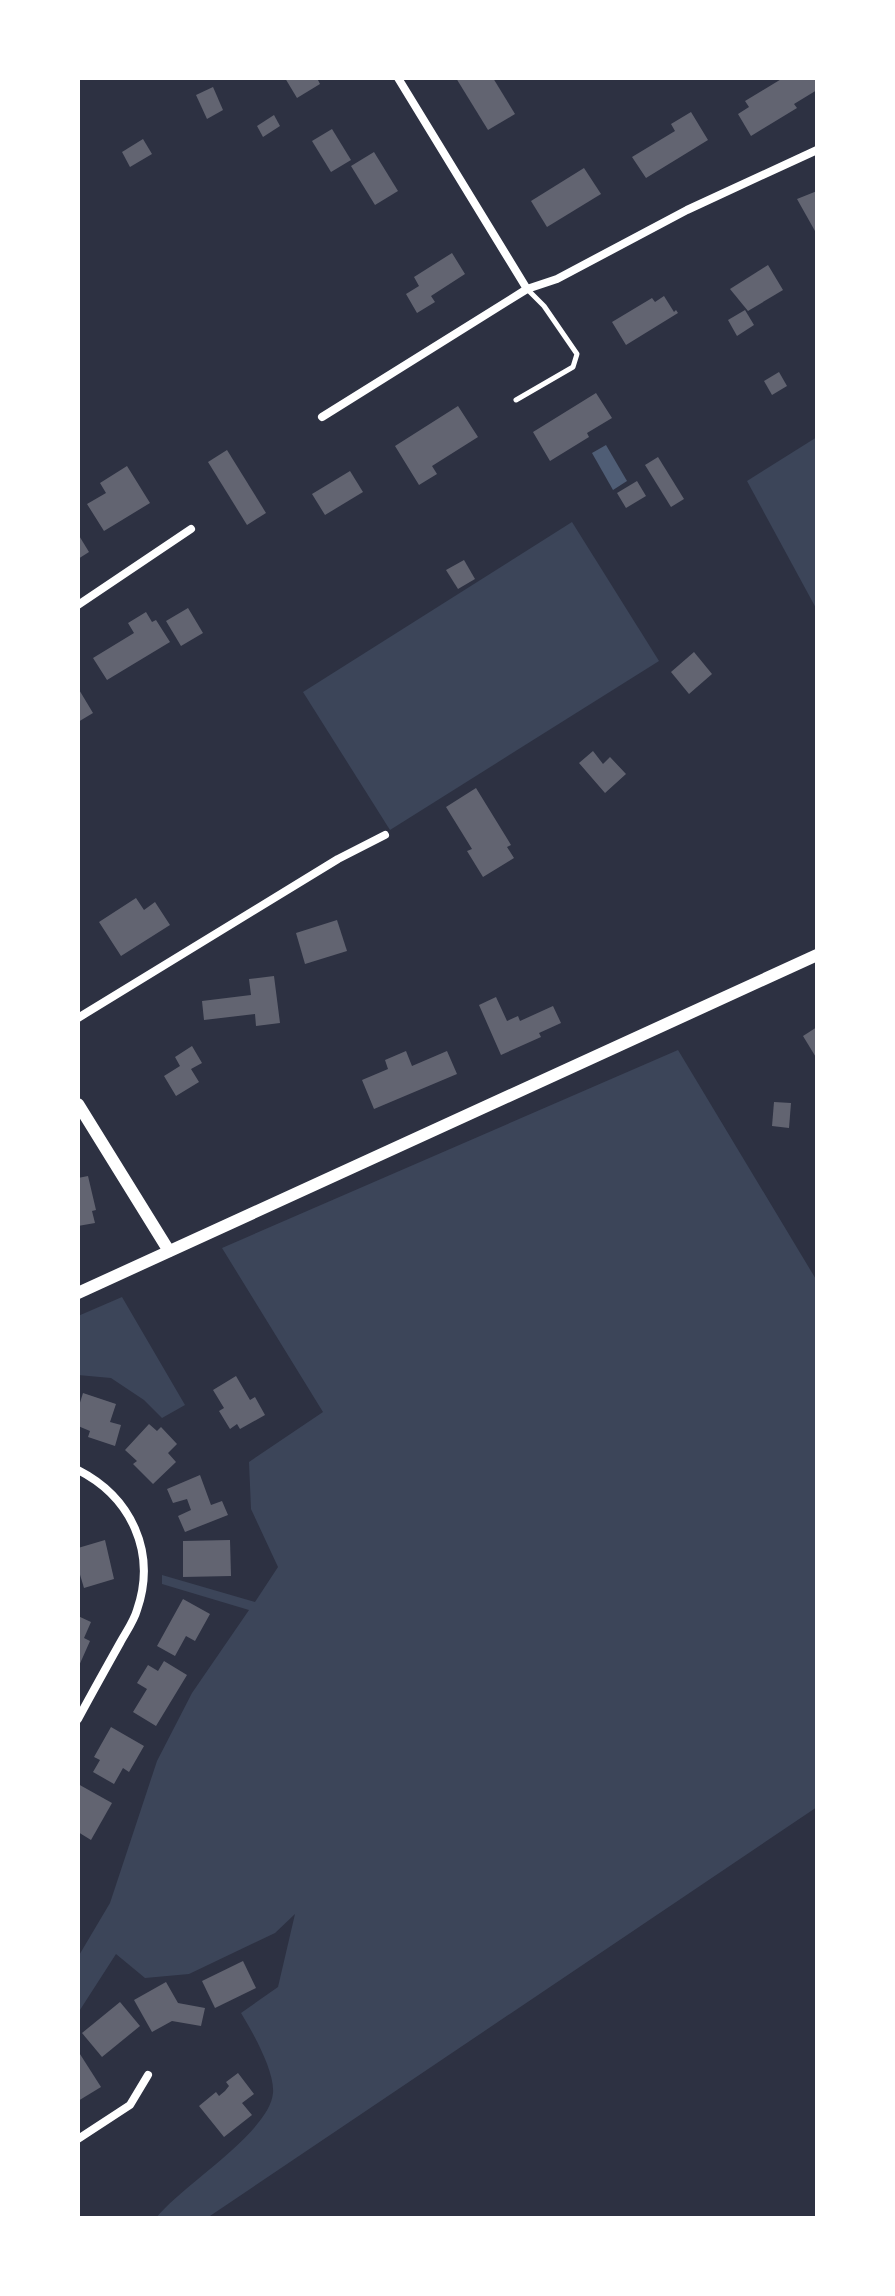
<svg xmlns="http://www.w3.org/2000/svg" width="895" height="2296" viewBox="0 0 895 2296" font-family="'Archivo Narrow',sans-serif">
<rect width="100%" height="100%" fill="#2d3142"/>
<g fill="#3c4559">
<path d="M 817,437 L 817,610 L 747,481 Z"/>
<path d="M 572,522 L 659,661 L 390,830 L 303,692 Z"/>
<path d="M 678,1050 L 817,1281 L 817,1807 L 207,2218 L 156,2218 C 181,2186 270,2132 273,2093 C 275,2071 252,2031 241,2013 L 278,1987 L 295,1914 L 275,1933 L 189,1974 L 145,1978 L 116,1954 L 78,2013 L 78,1957 L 110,1903 L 157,1761 L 192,1693 L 249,1610 L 162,1584 L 162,1575 L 255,1602 L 278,1567 L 251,1509 L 249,1462 L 323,1412 L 222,1248 Z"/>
<path d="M 122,1297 L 185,1405 L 162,1418 L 144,1400 L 111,1378 L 78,1375 L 78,1316 Z"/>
</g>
<path fill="#4f5d75" d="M 606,445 L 627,481 L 613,490 L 592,453 Z"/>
<g fill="#626471">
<path d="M 285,78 L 317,78 L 320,84 L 297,98 Z"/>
<path d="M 456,78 L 493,78 L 515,114 L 488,130 Z"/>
<path d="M 783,78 L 817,78 L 817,90 L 794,104 L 797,108 L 751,136 L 738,114 L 749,107 L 745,101 Z"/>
<path d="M 213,87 L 223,110 L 207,119 L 196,95 Z"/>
<path d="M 691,112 L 708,140 L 646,178 L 632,157 L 675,131 L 671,124 Z"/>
<path d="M 274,115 L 280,126 L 263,137 L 257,126 Z"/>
<path d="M 332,129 L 351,160 L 331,172 L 312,141 Z"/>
<path d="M 143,139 L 152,154 L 130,167 L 122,152 Z"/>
<path d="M 374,152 L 398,191 L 375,205 L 351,166 Z"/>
<path d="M 584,168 L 601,194 L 547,227 L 531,201 Z"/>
<path d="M 817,191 L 817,230 L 815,231 L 797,199 Z"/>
<path d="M 452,253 L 465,274 L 431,296 L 435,302 L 417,313 L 406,294 L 419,286 L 414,277 Z"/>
<path d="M 768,265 L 783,290 L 748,311 L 730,289 Z"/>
<path d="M 664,296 L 674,312 L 676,310 L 678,313 L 626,345 L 612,322 L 652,298 L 655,302 Z"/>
<path d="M 745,310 L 754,325 L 737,336 L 728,320 Z"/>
<path d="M 779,372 L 787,386 L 772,395 L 764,381 Z"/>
<path d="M 596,393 L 612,418 L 587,433 L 589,437 L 550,461 L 533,432 Z"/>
<path d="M 458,406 L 478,437 L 432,466 L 437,474 L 419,485 L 395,446 Z"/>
<path d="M 227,450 L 266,513 L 247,525 L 208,462 Z"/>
<path d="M 658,457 L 684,499 L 671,507 L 645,465 Z"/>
<path d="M 127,466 L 150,503 L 104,531 L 87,504 L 106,493 L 100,483 Z"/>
<path d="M 350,471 L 363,492 L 325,515 L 312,494 Z"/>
<path d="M 637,481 L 646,496 L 626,508 L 617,493 Z"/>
<path d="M 78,534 L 89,552 L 78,559 Z"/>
<path d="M 464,560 L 475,579 L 458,589 L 446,570 Z"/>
<path d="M 188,608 L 203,633 L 181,646 L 166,621 Z"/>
<path d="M 146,612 L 152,622 L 156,620 L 170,642 L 107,680 L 93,658 L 134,633 L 128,623 Z"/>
<path d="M 694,652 L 712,674 L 689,694 L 671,672 Z"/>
<path d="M 78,688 L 93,713 L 78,722 Z"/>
<path d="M 593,751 L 603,764 L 610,757 L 626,774 L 605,793 L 579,763 Z"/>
<path d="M 476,788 L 511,845 L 507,847 L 514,858 L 483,877 L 467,851 L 472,849 L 446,807 Z"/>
<path d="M 136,898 L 144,910 L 155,902 L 170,925 L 121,956 L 99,922 Z"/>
<path d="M 337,920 L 347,951 L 305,964 L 296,933 Z"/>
<path d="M 274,976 L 280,1023 L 256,1026 L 255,1014 L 204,1020 L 202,1001 L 251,995 L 249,979 Z"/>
<path d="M 496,997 L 507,1021 L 518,1016 L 520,1021 L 553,1006 L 561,1023 L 539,1033 L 541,1037 L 501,1055 L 479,1005 Z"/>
<path d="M 817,1027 L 817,1059 L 803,1036 Z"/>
<path d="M 192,1046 L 202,1063 L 191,1069 L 199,1082 L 176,1096 L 164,1076 L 180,1066 L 175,1057 Z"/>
<path d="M 406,1051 L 412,1066 L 447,1051 L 457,1074 L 374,1109 L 362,1080 L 388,1069 L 385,1060 Z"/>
<path d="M 774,1102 L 791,1103 L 789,1128 L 772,1126 Z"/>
<path d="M 88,1176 L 96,1210 L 92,1211 L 95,1223 L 78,1226 L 78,1178 Z"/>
<path d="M 236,1376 L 250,1400 L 255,1397 L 265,1415 L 240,1429 L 237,1424 L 230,1429 L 219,1411 L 224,1408 L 213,1390 Z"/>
<path d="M 83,1393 L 116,1404 L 110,1422 L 121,1425 L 115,1446 L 88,1437 L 90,1431 L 78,1426 L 78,1409 Z"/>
<path d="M 149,1424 L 157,1431 L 161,1427 L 177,1444 L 168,1453 L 176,1462 L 153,1484 L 133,1464 L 137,1461 L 125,1450 Z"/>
<path d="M 200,1475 L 211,1505 L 222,1501 L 228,1515 L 185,1532 L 178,1516 L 191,1510 L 187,1499 L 173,1503 L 167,1489 Z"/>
<path d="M 105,1540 L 114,1579 L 84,1588 L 78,1568 L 78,1548 Z"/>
<path d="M 230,1540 L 231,1576 L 183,1577 L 183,1541 Z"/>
<path d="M 183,1599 L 210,1614 L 195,1641 L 186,1636 L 175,1656 L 157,1646 Z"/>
<path d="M 78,1616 L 91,1622 L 84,1638 L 90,1641 L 78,1668 Z"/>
<path d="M 164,1661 L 187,1675 L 156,1726 L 133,1712 L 147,1689 L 137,1683 L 148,1665 L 158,1671 Z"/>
<path d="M 111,1727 L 144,1746 L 129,1772 L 123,1768 L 114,1784 L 93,1772 L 100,1760 L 94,1757 Z"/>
<path d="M 78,1784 L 112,1803 L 91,1840 L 78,1832 Z"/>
<path d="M 243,1961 L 256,1988 L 215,2008 L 202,1981 Z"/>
<path d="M 166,1982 L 178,2003 L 205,2008 L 201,2026 L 172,2021 L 152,2032 L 134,2000 Z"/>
<path d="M 120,2002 L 140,2026 L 102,2057 L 82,2033 Z"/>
<path d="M 78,2051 L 101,2087 L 78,2101 Z"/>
<path d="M 238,2073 L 254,2094 L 242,2103 L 252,2115 L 224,2137 L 199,2106 L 216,2092 L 219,2096 L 225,2091 L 229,2086 L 226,2082 Z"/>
</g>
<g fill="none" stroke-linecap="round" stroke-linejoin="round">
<path stroke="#fff" stroke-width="5" d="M 516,400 L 573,367 L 577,354 L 544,306 L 528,290"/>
<g stroke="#fff" stroke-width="8">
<path d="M 398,78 L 527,289"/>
<path d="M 322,417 L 527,289 L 557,279 L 687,210 L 817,150"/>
<path d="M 78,605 L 191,529"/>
<path d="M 78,1018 L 338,859 L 385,835"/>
<path d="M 78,1470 C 131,1497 157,1552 137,1610 C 134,1621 126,1632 120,1643 C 106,1668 92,1693 78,1719"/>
<path d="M 78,2139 L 130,2105 L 148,2075"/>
</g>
<g stroke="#fff" stroke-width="12">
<path d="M 78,1104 L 169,1251"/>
<path d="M 78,1293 L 817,955"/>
</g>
</g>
<rect width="895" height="2296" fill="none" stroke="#ffffff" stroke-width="160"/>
</svg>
